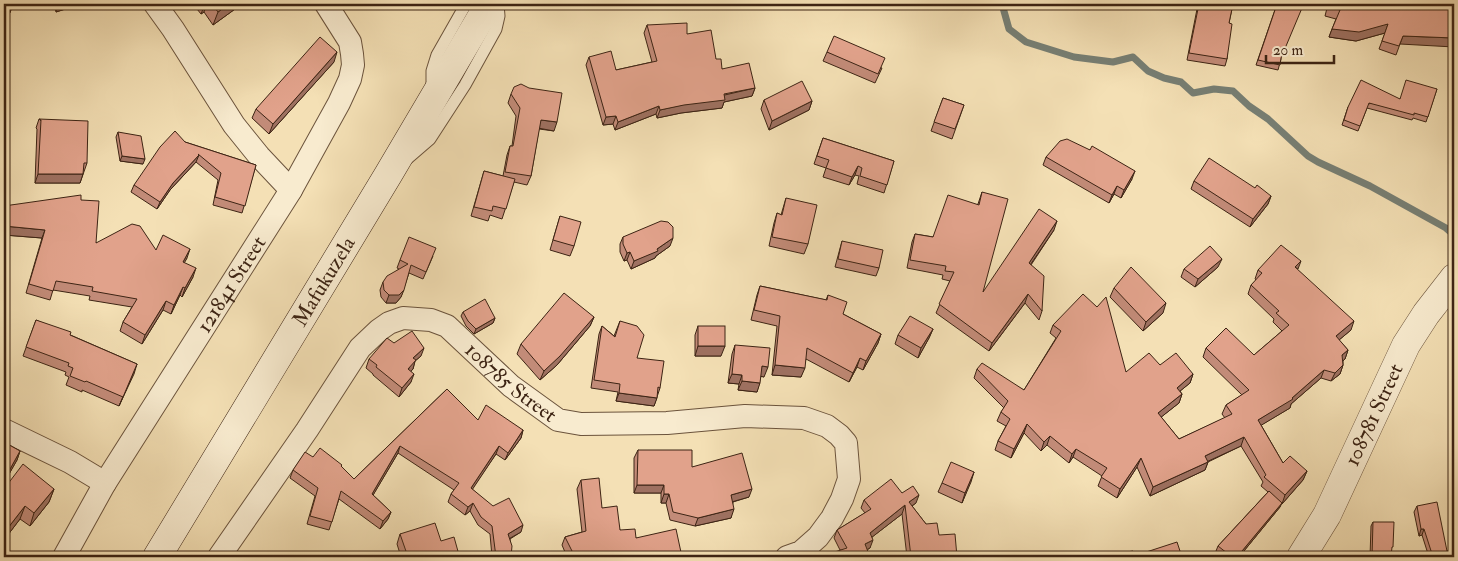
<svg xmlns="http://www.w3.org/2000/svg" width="1458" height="561" viewBox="0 0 1458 561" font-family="'IM FELL Double Pica',serif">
<rect width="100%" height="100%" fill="#f4e0b5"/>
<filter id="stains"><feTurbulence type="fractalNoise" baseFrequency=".004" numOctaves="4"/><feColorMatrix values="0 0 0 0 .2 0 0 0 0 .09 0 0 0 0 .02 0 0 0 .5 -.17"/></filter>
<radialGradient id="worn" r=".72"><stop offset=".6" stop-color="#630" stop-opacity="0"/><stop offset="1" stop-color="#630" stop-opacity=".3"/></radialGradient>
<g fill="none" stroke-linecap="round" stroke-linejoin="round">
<path stroke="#777f74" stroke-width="7" d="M 1002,4 L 1009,29 L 1026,42 L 1074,57 L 1113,62 L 1133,57 L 1148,71 L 1164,78 L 1181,82 L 1193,93 L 1214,89 L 1233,91 L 1249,106 L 1268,119 L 1308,156 L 1318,162 L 1370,186 L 1446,228 L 1454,235"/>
<defs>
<g id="service">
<path d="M 432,87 L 432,71 L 437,55 L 466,4"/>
<path d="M 408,158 L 430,139 L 465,85 L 496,29 L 499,16 L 498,4"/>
</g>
<g id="minor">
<path d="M 155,4 L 173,29 L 234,125 L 259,156 L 291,190"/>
<path d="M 4,430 L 70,462 L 105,483"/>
<path id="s1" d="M 64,557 L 105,483 L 291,190 L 339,103 L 350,79 L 353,65 L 352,54 L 350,42 L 326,4"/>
<path id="s2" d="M 219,557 L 307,430 L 360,348 L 379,330 L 389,323 L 403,318 L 431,320 L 447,326 L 511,386 L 558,420 L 581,424 L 667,423 L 745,416 L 804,418 L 827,426 L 839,435 L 846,443 L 849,479 L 842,499 L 832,518 L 818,537 L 801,552 L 787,557"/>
</g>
<g id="tertiary">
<path id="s3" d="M 1301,557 L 1327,515 L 1406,345 L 1426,314 L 1454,278"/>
</g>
<g id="secondary">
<path id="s4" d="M 157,557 L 388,175 L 489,4"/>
</g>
</defs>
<use href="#service" stroke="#6b533c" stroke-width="13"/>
<use href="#minor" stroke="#6b533c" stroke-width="24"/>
<use href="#tertiary" stroke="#6b533c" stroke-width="29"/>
<use href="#secondary" stroke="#3d2414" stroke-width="29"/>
<use href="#service" stroke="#f8ebcf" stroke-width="11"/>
<use href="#minor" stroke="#f8ebcf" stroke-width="22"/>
<use href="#tertiary" stroke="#f8ebcf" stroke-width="28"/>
<use href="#secondary" stroke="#f8ebcf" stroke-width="28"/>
</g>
<g fill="#c28b78" stroke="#3d2414">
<path d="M 54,4 L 81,4 L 56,12 Z"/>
<path d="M 193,4 L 242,4 L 213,25 L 204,12 L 201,14 Z"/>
<path d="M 1198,4 L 1233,4 L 1229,23 L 1227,59 L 1225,66 L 1187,60 Z"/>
<path d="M 1277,4 L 1281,59 L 1278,70 L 1256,65 Z"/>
<path d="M 1328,4 L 1440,4 L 1400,44 L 1396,55 L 1379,49 L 1385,33 L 1356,41 L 1329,37 L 1336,19 L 1325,16 Z"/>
<path d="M 647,25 L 687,34 L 716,59 L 722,69 L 755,88 L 752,96 L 724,102 L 722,108 L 681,113 L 657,118 L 656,114 L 615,130 L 613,124 L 603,125 L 586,65 L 589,57 L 616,70 L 652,62 L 644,33 Z"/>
<path d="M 827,52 L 882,68 L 875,83 L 823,61 Z"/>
<path d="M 334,62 L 269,134 L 252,118 L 256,109 Z"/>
<path d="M 1437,89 L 1426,122 L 1413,118 L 1412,120 L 1367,108 L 1358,131 L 1342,125 L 1348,107 L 1400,99 Z"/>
<path d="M 511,94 L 554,131 L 539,129 L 531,176 L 527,185 L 514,182 L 502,219 L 490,215 L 488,221 L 471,216 L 484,171 L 503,176 L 507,155 L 510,146 L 512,146 L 516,116 L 508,103 Z"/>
<path d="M 943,98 L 964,105 L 952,139 L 931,131 Z"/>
<path d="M 764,100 L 812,101 L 809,110 L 769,130 L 761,109 Z"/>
<path d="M 39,119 L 87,163 L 80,183 L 35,183 L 37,129 L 36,128 Z"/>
<path d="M 118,132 L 143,164 L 120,161 L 116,137 Z"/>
<path d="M 823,138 L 894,161 L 884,193 L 857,184 L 859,176 L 855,175 L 849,185 L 823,177 L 826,168 L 814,164 Z"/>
<path d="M 185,142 L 256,165 L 242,213 L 213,205 L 218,180 L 196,162 L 170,190 L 157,209 L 131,192 L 134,185 Z"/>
<path d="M 1090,150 L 1132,179 L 1121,198 L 1114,194 L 1109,203 L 1043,165 L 1046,157 Z"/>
<path d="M 1194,181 L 1271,196 L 1268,204 L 1250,227 L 1191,189 Z"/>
<path d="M 982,192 L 983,292 L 1054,230 L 1031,265 L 1042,311 L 1039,320 L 1025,303 L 989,351 L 936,313 L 950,281 L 942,279 L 943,275 L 907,268 L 912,242 L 915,234 L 933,237 L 978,204 Z"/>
<path d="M 786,198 L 808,244 L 804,254 L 769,246 L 774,223 L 777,213 L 781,215 Z"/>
<path d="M 81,200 L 96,243 L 156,250 L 187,258 L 184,262 L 193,277 L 182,297 L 180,295 L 171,314 L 163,310 L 142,344 L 120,331 L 123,322 L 132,307 L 89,300 L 90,296 L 53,290 L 50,300 L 26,293 L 42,238 L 4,235 L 4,206 Z"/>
<path d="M 560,216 L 574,246 L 570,256 L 550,250 Z"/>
<path d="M 623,237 L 670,246 L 656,256 L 655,258 L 631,269 L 627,260 L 624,261 L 620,252 L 620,244 Z"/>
<path d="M 842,241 L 879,268 L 876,276 L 835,267 Z"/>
<path d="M 433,256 L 423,279 L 409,273 L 401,297 L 396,303 L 386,303 L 381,297 L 380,290 L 383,282 L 399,269 L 397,268 L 400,260 Z"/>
<path d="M 1218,267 L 1195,287 L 1181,277 L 1184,269 Z"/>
<path d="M 1258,270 L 1298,270 L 1351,330 L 1339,340 L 1348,350 L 1345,359 L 1343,361 L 1343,365 L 1340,374 L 1331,381 L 1321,378 L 1291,404 L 1290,408 L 1261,425 L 1283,463 L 1307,471 L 1303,480 L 1282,504 L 1281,503 L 1280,507 L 1239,557 L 1224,557 L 1216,551 L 1218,546 L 1268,492 L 1261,486 L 1263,482 L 1241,446 L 1208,462 L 1205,470 L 1150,496 L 1137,467 L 1117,498 L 1098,486 L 1102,476 L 1073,457 L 1069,463 L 1047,445 L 1041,451 L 1024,433 L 1011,458 L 995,450 L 998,441 L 1006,426 L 997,421 L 1001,412 L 1004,408 L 974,378 L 977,369 L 1024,390 L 1056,338 L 1050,333 L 1053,325 L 1126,372 L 1160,365 L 1193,374 L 1190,383 L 1180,391 L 1182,394 L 1179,403 L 1161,417 L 1179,439 L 1225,418 L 1222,414 L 1226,405 L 1242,395 L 1203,357 L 1206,348 L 1254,355 L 1282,331 L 1273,322 L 1274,319 L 1248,294 L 1251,285 L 1256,280 L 1255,279 Z"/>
<path d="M 760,286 L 826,300 L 828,295 L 843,314 L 881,334 L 878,343 L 863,370 L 857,367 L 849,382 L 806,359 L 801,377 L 772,375 L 777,326 L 751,320 L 757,295 Z"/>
<path d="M 1114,288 L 1163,313 L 1143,331 L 1110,297 Z"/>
<path d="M 463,312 L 495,318 L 493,323 L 474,334 L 466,326 L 461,316 Z"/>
<path d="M 594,317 L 590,326 L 557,365 L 540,380 L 517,354 L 521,344 Z"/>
<path d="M 36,320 L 137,364 L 119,406 L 82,390 L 82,392 L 66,385 L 69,377 L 65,375 L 66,372 L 23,356 Z"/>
<path d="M 620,321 L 637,358 L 660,388 L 654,406 L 616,401 L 618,392 L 591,388 L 599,334 L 602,326 L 614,336 Z"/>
<path d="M 698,326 L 721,356 L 695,356 L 695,335 Z"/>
<path d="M 933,329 L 929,338 L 918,358 L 895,344 L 898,335 Z"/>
<path d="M 394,343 L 421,356 L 415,361 L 413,369 L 411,371 L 411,382 L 399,397 L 373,375 L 373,374 L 366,368 L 369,359 Z"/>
<path d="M 735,345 L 764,377 L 761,376 L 757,392 L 738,390 L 739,384 L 728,383 L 732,354 Z"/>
<path d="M 447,389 L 478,420 L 523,430 L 521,438 L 505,460 L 496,454 L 472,489 L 521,532 L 510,539 L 511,557 L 492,557 L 490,534 L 478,525 L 470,511 L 465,515 L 448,502 L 451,494 L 454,490 L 398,453 L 373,495 L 391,512 L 388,519 L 380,529 L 339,499 L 329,530 L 307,524 L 315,496 L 290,478 L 293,470 L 341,467 L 354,479 Z"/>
<path d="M 4,442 L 20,451 L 17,460 L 5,481 L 4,480 Z"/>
<path d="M 638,450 L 749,497 L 733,502 L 731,518 L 695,526 L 670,520 L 666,503 L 661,503 L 661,493 L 634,493 L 634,458 Z"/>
<path d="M 974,472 L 962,503 L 938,492 L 942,483 Z"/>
<path d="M 581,480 L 602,508 L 620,530 L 636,538 L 682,557 L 567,557 L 562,545 L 565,537 L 582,532 L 577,489 Z"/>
<path d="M 4,489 L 54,489 L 49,502 L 30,526 L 20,519 L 4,540 Z"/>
<path d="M 902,493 L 916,503 L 912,506 L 926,524 L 939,535 L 957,557 L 907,557 L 902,514 L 872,537 L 870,548 L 867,550 L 840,550 L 834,538 L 837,530 L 865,513 L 861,508 L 864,500 Z"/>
<path d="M 1417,506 L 1447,551 L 1454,557 L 1429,557 L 1422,535 L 1419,536 L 1414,512 Z"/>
<path d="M 1373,522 L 1392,552 L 1391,557 L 1370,557 L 1371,526 Z"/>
<path d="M 400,534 L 441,541 L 459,555 L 458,557 L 401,557 L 397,544 Z"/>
</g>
<g fill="#9e7161" stroke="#3d2414">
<path d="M 4,4 L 13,4 L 10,13 L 4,13 Z"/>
<path d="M 62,4 L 81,4 L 56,12 L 59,5 Z"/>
<path d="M 205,4 L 207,4 L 204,12 L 201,14 Z"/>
<path d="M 229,4 L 242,4 L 213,25 L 218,12 Z"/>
<path d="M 1388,24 L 1385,33 L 1356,41 L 1329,37 L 1332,29 Z"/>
<path d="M 1403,36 L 1454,38 L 1454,47 L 1400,44 Z"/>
<path d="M 337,52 L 334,62 L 269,134 L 273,124 Z"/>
<path d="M 755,88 L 752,96 L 724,102 L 722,108 L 681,113 L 657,118 L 660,110 Z"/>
<path d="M 812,101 L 809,110 L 769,130 L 772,121 Z"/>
<path d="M 659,106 L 656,114 L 615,130 L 618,122 Z"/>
<path d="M 616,116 L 613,124 L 603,125 L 606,117 Z"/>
<path d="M 541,120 L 557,122 L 554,131 L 538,128 Z"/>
<path d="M 199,155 L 196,162 L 170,190 L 157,209 L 160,202 L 173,183 Z"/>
<path d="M 122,156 L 145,159 L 143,164 L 120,161 Z"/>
<path d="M 858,166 L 855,175 L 849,185 L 852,177 Z"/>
<path d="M 1135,171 L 1132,179 L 1121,198 L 1124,190 Z"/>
<path d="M 38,174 L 83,174 L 80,183 L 35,183 Z"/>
<path d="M 1117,186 L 1114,194 L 1109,203 L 1112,195 Z"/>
<path d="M 1271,196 L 1268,204 L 1250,227 L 1253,219 Z"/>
<path d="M 1057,221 L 1054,230 L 1026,271 L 1029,263 Z"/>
<path d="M 4,226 L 45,230 L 42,238 L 4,235 Z"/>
<path d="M 673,238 L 670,246 L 656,256 L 655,258 L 631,269 L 634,261 L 657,249 Z"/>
<path d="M 190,249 L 187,258 L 180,271 L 183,262 Z"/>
<path d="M 630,252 L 627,260 L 624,261 L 627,253 Z"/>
<path d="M 1222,259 L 1218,267 L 1195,287 L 1198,279 Z"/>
<path d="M 1301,261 L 1298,269 L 1295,267 Z"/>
<path d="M 196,268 L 193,277 L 182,297 L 185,288 Z"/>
<path d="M 183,287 L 180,295 L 171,314 L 174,305 Z"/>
<path d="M 404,290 L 401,297 L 396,303 L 386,303 L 389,295 Z"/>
<path d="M 1028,294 L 1025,303 L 989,351 L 992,343 Z"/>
<path d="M 166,301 L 163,310 L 142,344 L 145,335 Z"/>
<path d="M 1166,303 L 1163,313 L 1143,331 L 1146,322 Z"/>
<path d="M 594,317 L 590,326 L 557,365 L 540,380 L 544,371 Z"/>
<path d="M 495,318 L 493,323 L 474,334 L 476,329 Z"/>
<path d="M 1354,321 L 1351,330 L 1333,345 L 1336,336 Z"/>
<path d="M 933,329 L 929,338 L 918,358 L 921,348 Z"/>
<path d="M 881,334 L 878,343 L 863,370 L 866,361 Z"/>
<path d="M 698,346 L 725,346 L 721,356 L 695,356 Z"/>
<path d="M 424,348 L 421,356 L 415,361 L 413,369 L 405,378 L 413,358 Z"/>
<path d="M 1348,350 L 1345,359 L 1339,364 L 1342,355 Z"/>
<path d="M 860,358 L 857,367 L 849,382 L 853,373 Z"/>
<path d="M 137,364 L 134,374 L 119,406 L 123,397 Z"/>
<path d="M 775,365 L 805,368 L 801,377 L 772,375 Z"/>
<path d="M 1343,365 L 1340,374 L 1331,381 L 1335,373 Z"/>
<path d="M 762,366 L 768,367 L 764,377 L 759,376 Z"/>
<path d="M 1324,370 L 1321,378 L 1291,404 L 1290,408 L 1255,429 L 1258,420 L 1292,398 Z"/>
<path d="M 414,374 L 411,382 L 399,397 L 402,388 Z"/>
<path d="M 732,374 L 742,375 L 739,384 L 728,383 Z"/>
<path d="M 1193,374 L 1190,383 L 1174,396 L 1177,388 Z"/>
<path d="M 742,381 L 760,383 L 757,392 L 738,390 Z"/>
<path d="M 619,393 L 657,398 L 654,406 L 616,401 Z"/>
<path d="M 1182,394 L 1179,403 L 1155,422 L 1158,413 Z"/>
<path d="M 1027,424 L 1024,433 L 1011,458 L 1014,449 Z"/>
<path d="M 523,430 L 521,438 L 505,460 L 508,453 Z"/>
<path d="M 1050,436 L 1047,445 L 1041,451 L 1044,442 Z"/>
<path d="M 1244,437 L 1241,446 L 1202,464 L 1205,456 Z"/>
<path d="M 400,446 L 398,453 L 369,502 L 372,494 Z"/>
<path d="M 499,446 L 496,454 L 468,496 L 471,488 Z"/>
<path d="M 1076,449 L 1073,457 L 1069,463 L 1072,454 Z"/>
<path d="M 20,451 L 17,460 L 5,481 L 9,471 Z"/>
<path d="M 1141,458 L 1137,467 L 1117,498 L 1120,489 Z"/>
<path d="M 1208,462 L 1205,470 L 1150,496 L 1153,487 Z"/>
<path d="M 1307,471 L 1303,480 L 1282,504 L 1285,495 Z"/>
<path d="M 974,472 L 971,482 L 962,503 L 965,493 Z"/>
<path d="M 637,485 L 664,485 L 661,493 L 634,493 Z"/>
<path d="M 54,489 L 49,502 L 30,526 L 34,513 Z"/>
<path d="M 752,489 L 749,497 L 728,503 L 731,495 Z"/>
<path d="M 664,494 L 669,494 L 666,503 L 661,503 Z"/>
<path d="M 919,495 L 916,503 L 906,510 L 909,502 Z"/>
<path d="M 473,503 L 470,511 L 465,515 L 468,507 Z"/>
<path d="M 1282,503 L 1280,507 L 1239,557 L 1237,557 Z"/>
<path d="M 905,505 L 902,514 L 867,541 L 870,533 Z"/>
<path d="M 25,506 L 20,519 L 4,540 L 4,533 Z"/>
<path d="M 734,509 L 731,518 L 695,526 L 698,518 Z"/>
<path d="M 391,512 L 388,519 L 380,529 L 383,521 Z"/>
<path d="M 523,525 L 521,532 L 505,541 L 508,534 Z"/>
<path d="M 1421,529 L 1424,529 L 1422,535 L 1419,536 Z"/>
<path d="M 873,540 L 870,548 L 862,552 L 865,544 Z"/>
</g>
<g fill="#e1a28b" stroke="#3d2414">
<path d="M 212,4 L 229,4 L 218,12 Z"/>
<path d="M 1199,4 L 1233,4 L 1229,23 L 1232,24 L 1227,59 L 1189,53 Z"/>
<path d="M 1277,4 L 1289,4 L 1302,8 L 1281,58 L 1280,65 L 1258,60 Z"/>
<path d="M 1329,4 L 1440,4 L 1440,9 L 1454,8 L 1454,38 L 1403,36 L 1399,46 L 1382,41 L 1388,24 L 1359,32 L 1332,29 L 1340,10 L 1328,7 Z"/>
<path d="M 687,23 L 687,34 L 711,30 L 716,59 L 721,59 L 722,69 L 749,63 L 755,88 L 724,94 L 725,100 L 684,105 L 660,110 L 659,106 L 618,122 L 616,116 L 606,117 L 589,57 L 611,51 L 616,70 L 657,61 L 647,25 Z"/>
<path d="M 834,36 L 885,58 L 878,74 L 827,52 Z"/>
<path d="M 320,37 L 337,52 L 273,124 L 256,109 Z"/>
<path d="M 1361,80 L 1400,99 L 1406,80 L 1437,89 L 1428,117 L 1414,113 L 1414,115 L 1369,103 L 1360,126 L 1344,120 L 1348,107 Z"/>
<path d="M 802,81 L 812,101 L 772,121 L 764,100 Z"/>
<path d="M 521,84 L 529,88 L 562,93 L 557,122 L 541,120 L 531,176 L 505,172 L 510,146 L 513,146 L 520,108 L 511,94 L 514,87 Z"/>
<path d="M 943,98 L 964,105 L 955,129 L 934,122 Z"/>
<path d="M 39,119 L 88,121 L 87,163 L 84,163 L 83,174 L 38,174 L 41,120 Z"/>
<path d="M 175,131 L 185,142 L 256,165 L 245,206 L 215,197 L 221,173 L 198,154 L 199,155 L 173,183 L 160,202 L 134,185 L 160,147 Z"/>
<path d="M 118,132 L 141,136 L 145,159 L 122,156 Z"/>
<path d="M 823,138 L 894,161 L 887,185 L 860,176 L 862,168 L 858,166 L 852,177 L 826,168 L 829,160 L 817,156 Z"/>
<path d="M 1067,139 L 1090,150 L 1092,146 L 1135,171 L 1124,190 L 1117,186 L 1112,195 L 1046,157 L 1060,141 Z"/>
<path d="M 1209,158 L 1255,188 L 1257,185 L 1271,196 L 1253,219 L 1194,181 Z"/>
<path d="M 484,171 L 515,179 L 506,209 L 493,206 L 492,211 L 474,207 Z"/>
<path d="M 982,192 L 1008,199 L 983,292 L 1039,209 L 1057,221 L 1029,263 L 1044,276 L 1042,311 L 1028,294 L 992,343 L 939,304 L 954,272 L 945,271 L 946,266 L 910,260 L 915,234 L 933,237 L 948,195 L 979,205 Z"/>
<path d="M 81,195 L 81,200 L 99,201 L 96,243 L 132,224 L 140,226 L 156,250 L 163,235 L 190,249 L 183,262 L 196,268 L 185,288 L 183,287 L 174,305 L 166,301 L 145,335 L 123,322 L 137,299 L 92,291 L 93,287 L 56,281 L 53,291 L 29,284 L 45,230 L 4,226 L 4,206 Z"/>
<path d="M 786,198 L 817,205 L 808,244 L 772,237 L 777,213 L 782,215 Z"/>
<path d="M 560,216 L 581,222 L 574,246 L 553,240 Z"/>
<path d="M 661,221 L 668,222 L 673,227 L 673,238 L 657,249 L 658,251 L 634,261 L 630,252 L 627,253 L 623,244 L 623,237 Z"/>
<path d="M 409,237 L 436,248 L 426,272 L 411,265 L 404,290 L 399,295 L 389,295 L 384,290 L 383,282 L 387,276 L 408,264 L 400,260 Z"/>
<path d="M 842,241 L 883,250 L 879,268 L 838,259 Z"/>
<path d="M 1281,245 L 1301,261 L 1295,267 L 1354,321 L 1336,336 L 1348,350 L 1342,355 L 1343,365 L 1335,373 L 1324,370 L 1292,398 L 1293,399 L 1258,420 L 1283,463 L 1290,456 L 1307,471 L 1285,495 L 1264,477 L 1266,475 L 1244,437 L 1205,456 L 1208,462 L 1153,487 L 1141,458 L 1120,489 L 1101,477 L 1107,468 L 1076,449 L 1072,454 L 1050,436 L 1044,442 L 1027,424 L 1014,449 L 998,441 L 1010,419 L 1001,412 L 1008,401 L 977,369 L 982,363 L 1024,390 L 1061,331 L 1053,325 L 1083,294 L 1097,307 L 1106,297 L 1126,372 L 1149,353 L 1160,365 L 1176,353 L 1193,374 L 1177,388 L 1182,394 L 1158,413 L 1179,439 L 1232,414 L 1226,405 L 1249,390 L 1206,348 L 1226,328 L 1254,355 L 1289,325 L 1276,313 L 1279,311 L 1251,285 L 1262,273 L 1258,270 Z"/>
<path d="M 1210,246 L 1222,259 L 1198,279 L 1184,269 Z"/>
<path d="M 1131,267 L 1166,303 L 1146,322 L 1114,288 Z"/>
<path d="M 760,286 L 827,300 L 828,295 L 847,302 L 843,314 L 881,334 L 866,361 L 860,358 L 853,373 L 807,348 L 805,368 L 775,365 L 780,316 L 754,310 Z"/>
<path d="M 564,293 L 594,317 L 560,356 L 544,371 L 521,344 Z"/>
<path d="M 485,299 L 495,318 L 476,329 L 468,321 L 463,312 Z"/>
<path d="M 910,316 L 933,329 L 921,348 L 898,335 Z"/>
<path d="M 36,320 L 71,332 L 70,335 L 137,364 L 123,397 L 86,381 L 85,382 L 70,376 L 73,368 L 68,366 L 69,363 L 26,347 Z"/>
<path d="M 620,321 L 637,326 L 644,335 L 637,358 L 664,361 L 660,388 L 658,387 L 657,398 L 619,393 L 620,384 L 594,380 L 602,326 L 615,337 Z"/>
<rect x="698" y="326" width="27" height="20"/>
<path d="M 412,331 L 424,348 L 413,358 L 416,360 L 408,369 L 414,374 L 402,388 L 376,367 L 377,365 L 369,359 L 387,338 L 394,343 Z"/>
<path d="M 735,345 L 770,348 L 768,367 L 762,366 L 760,383 L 742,381 L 742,375 L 732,374 Z"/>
<path d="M 447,389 L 478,420 L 486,405 L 523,430 L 508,453 L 499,446 L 471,488 L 493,506 L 509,498 L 523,525 L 508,534 L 512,546 L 511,557 L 496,557 L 492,526 L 481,517 L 473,503 L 468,507 L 451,494 L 459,483 L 400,446 L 372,494 L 391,512 L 383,521 L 341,491 L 332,522 L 310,516 L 318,488 L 293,470 L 305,452 L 313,457 L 320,448 L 342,465 L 341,466 L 354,479 Z"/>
<path d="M 4,442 L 20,451 L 9,471 L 4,469 Z"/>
<path d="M 638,450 L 692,450 L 692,467 L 742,453 L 752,489 L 731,495 L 734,509 L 698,518 L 673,512 L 669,494 L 664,494 L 664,485 L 637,485 Z"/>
<path d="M 951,462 L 974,472 L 965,493 L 942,483 Z"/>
<path d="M 23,464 L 54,489 L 34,513 L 25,506 L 4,533 L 4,489 Z"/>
<path d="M 599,478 L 602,508 L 617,506 L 620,530 L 635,529 L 636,538 L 676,529 L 682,557 L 575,557 L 565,537 L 586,531 L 581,480 Z"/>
<path d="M 891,479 L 902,493 L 913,486 L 919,495 L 909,502 L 926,524 L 937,523 L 939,535 L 955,534 L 957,557 L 911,557 L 905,505 L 870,533 L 873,540 L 865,544 L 870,557 L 819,557 L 847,548 L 837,530 L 871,509 L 864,500 Z"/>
<path d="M 1269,491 L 1282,503 L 1237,557 L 1232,557 L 1218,546 Z"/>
<path d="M 1437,502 L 1447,551 L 1454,549 L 1454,557 L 1433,557 L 1424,529 L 1421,529 L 1417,506 Z"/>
<path d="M 1373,522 L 1394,522 L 1393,547 L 1392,547 L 1391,557 L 1372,557 Z"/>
<path d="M 435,523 L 441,541 L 454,537 L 459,555 L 452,557 L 408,557 L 400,534 Z"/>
<path d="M 1177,542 L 1182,557 L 1093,557 L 1133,551 L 1134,556 Z"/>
<path d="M 258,553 L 268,557 L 256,557 Z"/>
</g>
<g text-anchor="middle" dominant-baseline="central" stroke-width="4" stroke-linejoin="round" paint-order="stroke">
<g font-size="21" fill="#3d2414" stroke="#f8ebcf">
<text stroke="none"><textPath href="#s4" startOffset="322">Mafukuzela</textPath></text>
<text stroke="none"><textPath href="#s1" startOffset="320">121841 Street</textPath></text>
<text stroke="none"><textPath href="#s2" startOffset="436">108785 Street</textPath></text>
<text stroke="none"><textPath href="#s3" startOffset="160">108781 Street</textPath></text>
</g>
</g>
<rect width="1458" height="561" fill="none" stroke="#f4e0b5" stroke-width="20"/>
<rect x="5" y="5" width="1448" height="551" fill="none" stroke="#3d2414" stroke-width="2.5"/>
<rect x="10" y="10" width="1438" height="541" fill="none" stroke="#3d2414"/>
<path d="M1266 55v8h68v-8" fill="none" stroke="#3d2414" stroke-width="2.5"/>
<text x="1273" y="55" font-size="15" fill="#3d2414" stroke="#f8ebcf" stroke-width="4" paint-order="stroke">20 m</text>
<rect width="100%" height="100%" filter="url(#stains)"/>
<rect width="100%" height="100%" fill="url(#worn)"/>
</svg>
